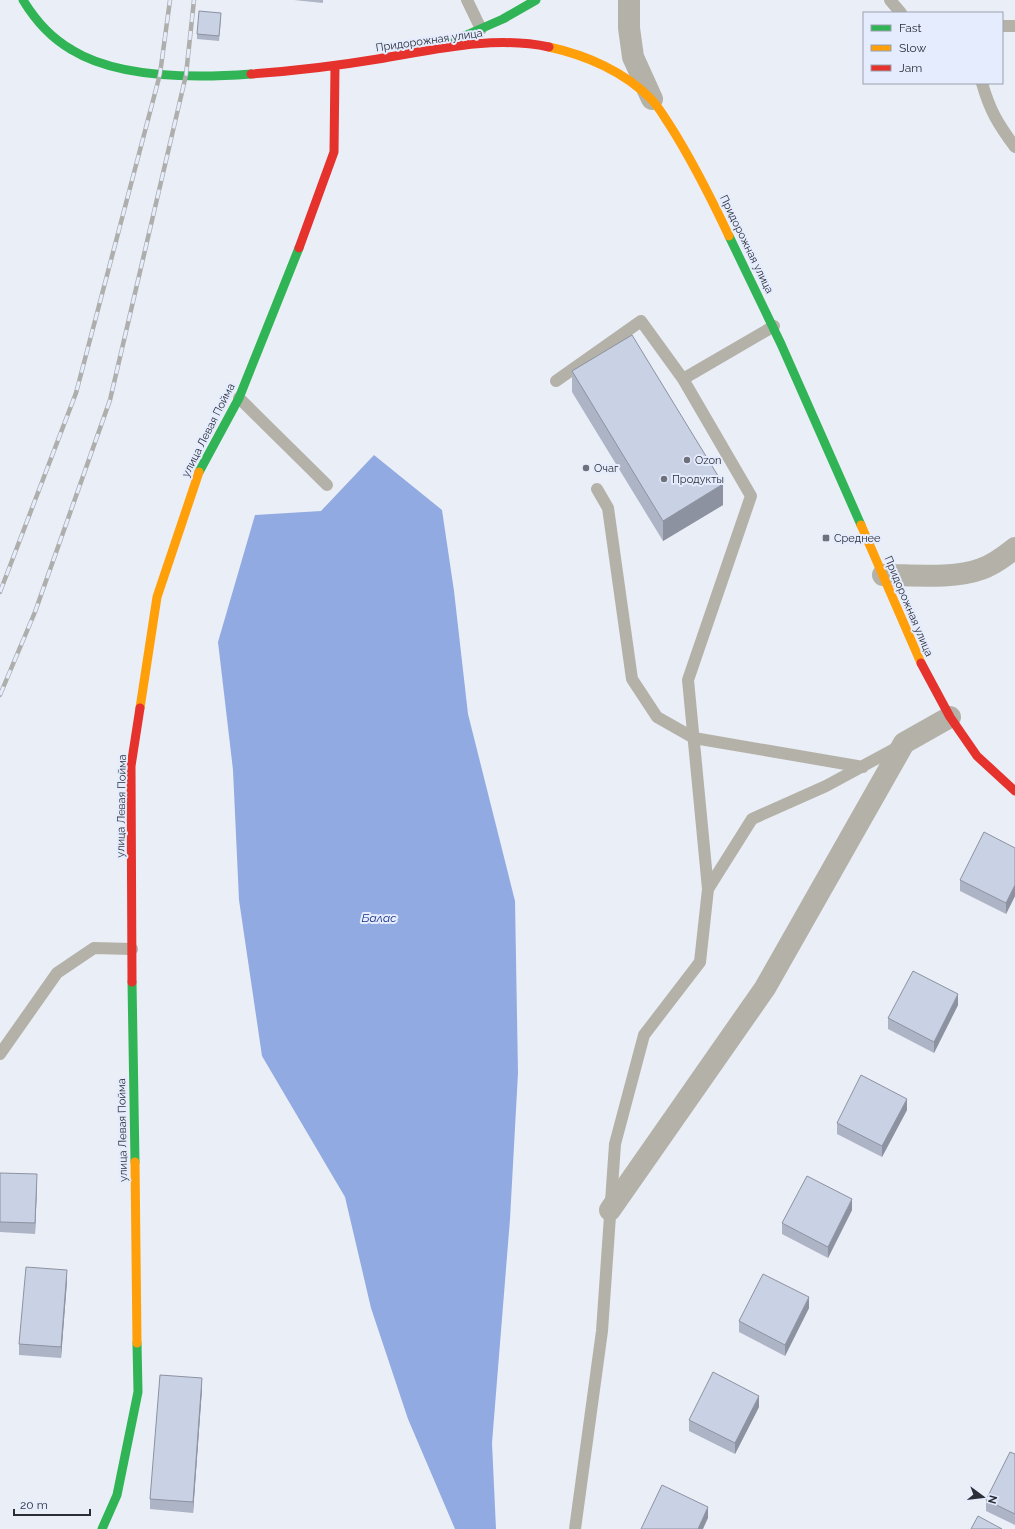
<svg xmlns="http://www.w3.org/2000/svg" width="1015" height="1529" viewBox="0 0 1015 1529" font-family="Raleway,sans-serif">
  <style>
    .water { fill: #92aae2 }
    .lines { fill: none; stroke-linecap: round; stroke-linejoin: round }
    .lane { stroke: #b4b2a8; stroke-width: 12 }
    .street { stroke: #b4b2a8; stroke-width: 22 }
    .fast { stroke: #30b455; stroke-width: 9 }
    .slow { stroke: #ff9f0a; stroke-width: 9 }
    .jam { stroke: #e5322d; stroke-width: 9 }
    .rail-casing { stroke: #aeaeac; stroke-width: 4.5 }
    .rail { stroke: #e4ecfd; stroke-width: 3; stroke-dasharray: 9; stroke-linecap: butt }
    .wall { fill: #adb4c5 }
    .shaded-wall { fill: #8d92a0 }
    .building { fill: #c9d1e5; stroke: #8d92a0 }
    .poi-dot { fill: #6e717a; stroke: #e4ecfd; stroke-width: 1.5 }
    .labels { text-anchor: middle; stroke-width: 4; stroke-linejoin: round; paint-order: stroke }
    .street-label { font-size: 11px; fill: #2b2e37; stroke: #e4ecfd }
    .poi-label { font-size: 11px; fill: #2b2e37; stroke: #e4ecfd; text-anchor: start }
    .water-label { font-size: 12px; font-style: italic; fill: #163088; stroke: #e4ecfd }
  </style>
  <rect width="100%" height="100%" fill="#eaeef7"/>
  <path class="water" d="M 374,455 L 442,510 L 454,591 L 468,714 L 515,901 L 518,1073 L 510,1219 L 492,1443 L 496,1529 L 455,1529 L 408,1419 L 371,1308 L 345,1197 L 262,1056 L 239,900 L 233,770 L 218,642 L 255,515 L 321,511 Z"/>
  <g class="lines">
    <path class="lane" d="M 467,0 L 481,29
      M 890,0 L 901,13
      M 1002,26 L 1015,26
      M 982,83 C 990,111 998,124 1015,147
      M 683,379 L 774,326
      M 556,381 L 641,321 L 683,379 L 751,496 L 688,680 L 708,889 L 700,962 L 644,1035 L 615,1144 L 602,1331 L 575,1529
      M 239,398 L 327,485
      M 597,489 L 608,508 L 632,679 L 657,717 L 694,738 L 863,767
      M 708,889 L 752,819 L 826,786 L 898,747
      M 0,1054 L 57,973 L 94,948 L 132,949"/>
    <path class="street" d="M 629,0 L 629,28 L 633,57 L 652,99
      M 883,575 C 912,575 955,579 981,569 C 993,565 1005,556 1015,548
      M 610,1210 L 765,988 L 904,743 L 950,717"/>
    <path class="fast" d="M 23,0 C 35,20 51,38 72,50 C 119,79 197,78 251,74
      M 455,40 L 503,19 L 536,0
      M 729,236 L 781,344 L 861,525
      M 199,472 L 239,398 L 299,248
      M 132,982 L 135,1162
      M 102,1529 L 117,1495 L 138,1392 L 137,1343"/>
    <path class="slow" d="M 549,47 C 586,55 625,72 651,99 C 658,106 663,115 669,124 C 692,160 711,198 729,236
      M 861,525 L 921,663
      M 140,708 L 157,597 L 199,472
      M 135,1162 L 137,1343"/>
    <path class="jam" d="M 251,74 C 294,71 336,66 378,59 C 433,50 493,35 549,47
      M 299,248 L 334,152 L 335,66
      M 921,663 L 950,717 L 977,756 L 1015,791
      M 132,982 L 131,766 L 140,708"/>
    <defs>
      <path id="rail" d="M 0,592 L 76,393 L 160,74 L 170,0
        M 0,695 L 35,612 L 110,400 L 186,75 L 194,0"/>
    </defs>
    <use href="#rail" class="rail-casing"/>
    <use href="#rail" class="rail"/>
  </g>
  <path class="wall" d="M 294,0 L 323,0 L 323,3 Z
    M 221,19 L 219,41 L 197,39 L 197,34 Z
    M 572,371 L 723,505 L 663,541 L 572,392 Z
    M 1015,848 L 1015,896 L 1006,914 L 960,891 L 960,880 Z
    M 958,1005 L 934,1053 L 888,1029 L 888,1018 Z
    M 907,1110 L 882,1157 L 837,1134 L 837,1123 Z
    M 0,1173 L 37,1185 L 35,1234 L 0,1232 Z
    M 852,1210 L 828,1258 L 782,1234 L 782,1223 Z
    M 67,1281 L 61,1358 L 19,1355 L 19,1344 Z
    M 809,1308 L 785,1356 L 739,1332 L 739,1321 Z
    M 202,1389 L 193,1513 L 150,1509 L 150,1499 Z
    M 759,1407 L 735,1454 L 689,1431 L 689,1420 Z
    M 1015,1454 L 1015,1525 L 986,1511 L 986,1500 Z"/>
  <path class="shaded-wall" d="M 723,484 L 723,505 L 663,541 L 663,521 Z
    M 1015,885 L 1015,896 L 1006,914 L 1006,903 Z
    M 958,994 L 958,1005 L 934,1053 L 934,1042 Z
    M 907,1099 L 907,1110 L 882,1157 L 882,1146 Z
    M 37,1174 L 37,1185 L 35,1234 L 35,1223 Z
    M 852,1199 L 852,1210 L 828,1258 L 828,1247 Z
    M 67,1270 L 67,1281 L 61,1358 L 61,1347 Z
    M 809,1297 L 809,1308 L 785,1356 L 785,1345 Z
    M 202,1378 L 202,1389 L 193,1513 L 193,1502 Z
    M 759,1396 L 759,1407 L 735,1454 L 735,1443 Z
    M 708,1507 L 708,1518 L 703,1529 L 698,1529 Z"/>
  <path class="building" d="M 199,11 L 221,13 L 219,36 L 197,34 Z
    M 632,335 L 723,484 L 663,521 L 572,371 Z
    M 984,832 L 1015,848 L 1015,885 L 1006,903 L 960,880 Z
    M 913,971 L 958,994 L 934,1042 L 888,1018 Z
    M 861,1075 L 907,1099 L 882,1146 L 837,1123 Z
    M 0,1173 L 37,1174 L 35,1223 L 0,1222 Z
    M 807,1176 L 852,1199 L 828,1247 L 782,1223 Z
    M 26,1267 L 67,1270 L 61,1347 L 19,1344 Z
    M 763,1274 L 809,1297 L 785,1345 L 739,1321 Z
    M 713,1372 L 759,1396 L 735,1443 L 689,1420 Z
    M 160,1375 L 202,1378 L 193,1502 L 150,1499 Z
    M 1010,1452 L 1015,1454 L 1015,1514 L 986,1500 Z
    M 662,1485 L 708,1507 L 698,1529 L 641,1529 Z
    M 978,1516 L 1002,1529 L 971,1529 Z"/>
  <g class="poi-dot">
    <circle cx="687" cy="460" r="4"/>
    <circle cx="586" cy="468" r="4"/>
    <circle cx="664" cy="479" r="4"/>
    <rect x="822" y="534" width="8" height="8" rx="2"/>
  </g>
  <g class="labels">
    <g class="street-label">
      <text transform="translate(429 40) rotate(-8)" y="4">Придорожная улица</text>
      <text transform="translate(747 244) rotate(64)" y="4">Придорожная улица</text>
      <text transform="translate(208 430) rotate(-63)" y="4">улица Левая Пойма</text>
      <text transform="translate(909 606) rotate(67)" y="4">Придорожная улица</text>
      <text transform="translate(121 806) rotate(-89)" y="4">улица Левая Пойма</text>
      <text transform="translate(122 1130) rotate(-91)" y="4">улица Левая Пойма</text>
    </g>
    <g class="poi-label">
      <text x="695" y="464">Ozon</text>
      <text x="594" y="472">Очаг</text>
      <text x="672" y="483">Продукты</text>
      <text x="834" y="542">Среднее</text>
    </g>
    <g class="water-label">
      <text x="379" y="922">Балас</text>
    </g>
  </g>
  <rect x="863" y="12" width="140" height="72" fill="#e4ecfd" stroke="#9aa0ae"/>
  <rect x="871" y="25" width="20" height="6" fill="#30b455" stroke="#9aa0ae"/>
  <text x="899" y="32" font-size="12" fill="#2b2e37">Fast</text>
  <rect x="871" y="45" width="20" height="6" fill="#ff9f0a" stroke="#9aa0ae"/>
  <text x="899" y="52" font-size="12" fill="#2b2e37">Slow</text>
  <rect x="871" y="65" width="20" height="6" fill="#e5322d" stroke="#9aa0ae"/>
  <text x="899" y="72" font-size="12" fill="#2b2e37">Jam</text>
  <g transform="translate(983 1497) rotate(105)" stroke="#e4ecfd" stroke-width="3" paint-order="stroke">
  <path d="M0-3L7 15L0 10L-7 15Z" fill="#2b2e37"/>
  <text y="-6" font-size="11" font-weight="bold" text-anchor="middle" fill="#2b2e37">N</text>
  </g>
  <path d="M14 1509v6h76v-6" fill="none" stroke="#2b2e37" stroke-width="2"/>
  <text x="20" y="1509" font-size="12" fill="#2b2e37" stroke="#e4ecfd" stroke-width="3" paint-order="stroke">20 m</text>
</svg>
